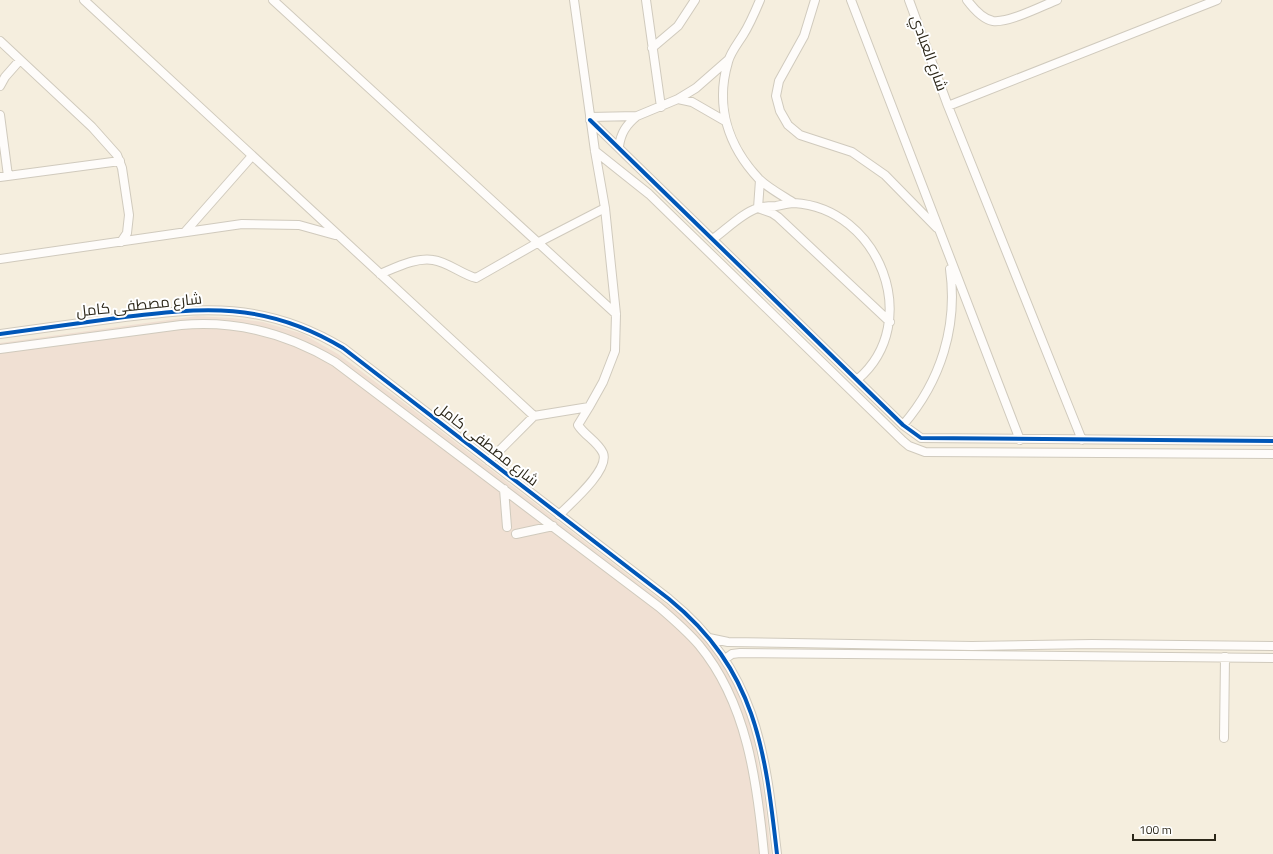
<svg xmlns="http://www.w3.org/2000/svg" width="1273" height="854" viewBox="0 0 1273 854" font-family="'Titillium Web',Cairo,sans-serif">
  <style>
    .industrial { fill: #f0e0d3 }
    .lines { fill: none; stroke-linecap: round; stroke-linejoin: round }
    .minor-casing { stroke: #d0cabd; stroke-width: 10 }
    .minor { stroke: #fefcfa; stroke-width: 8 }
    .cycleway-casing { stroke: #fff; stroke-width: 6 }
    .cycleway { stroke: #0057b8; stroke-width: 4 }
    .labels { text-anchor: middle; stroke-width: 4; stroke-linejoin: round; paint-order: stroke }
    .street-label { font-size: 15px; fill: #2c2719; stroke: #fff }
  </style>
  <rect width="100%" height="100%" fill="#f5eede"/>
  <path class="industrial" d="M 197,316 L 232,318 L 263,322 L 303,334 L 338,354 L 412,409 L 683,617 L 712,648 L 736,688 L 752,729 L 765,801 L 771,854 L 0,854 L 0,343 Z"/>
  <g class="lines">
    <defs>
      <path id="minor" d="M 84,0 L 534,416
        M 273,0 L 616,314
        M 646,0 L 661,107
        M 760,0 C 755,12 750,24 743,35 C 738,43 730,53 728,62 C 715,106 728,146 759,179 C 768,188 783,196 794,203
        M 815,0 L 804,36 L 779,81 L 776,96 L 780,111 L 788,125 L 800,135 L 852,152 L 885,175 L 937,228
        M 851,0 L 1020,440
        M 909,0 L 948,106 L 1082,440
        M 967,0 C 973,8 982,19 993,21 C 1009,23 1042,6 1057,0
        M 0,41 L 92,127 L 117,155 L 122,168 L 129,215 L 127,233 L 121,242
        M 652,48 L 678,26 L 695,0
        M 0,86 L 5,77 L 20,60
        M 678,99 L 692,102 L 725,121
        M 948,106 L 1217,0
        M 0,115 L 8,176
        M 590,117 L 637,116 L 678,99 L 696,88 L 728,60
        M 590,120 L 903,425 L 921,438 L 1273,441
        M 619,146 C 621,133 626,125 637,116
        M 595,151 L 649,194 L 903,441 L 909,446 L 925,452 L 1273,454
        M 0,177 L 120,161
        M 760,180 L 758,208 L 772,213 L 778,217 L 890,322
        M 185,232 L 252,156
        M 713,239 C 727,229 742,213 758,208 C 764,206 770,206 776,206 C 782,205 788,203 794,203 C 879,208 924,322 858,379
        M 0,259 L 242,224 L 299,225 L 335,235
        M 380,274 C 395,268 416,257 433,260 C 448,262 461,274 476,278 L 539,242 L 605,208
        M 0,334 C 39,329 78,323 117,318 C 203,307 265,301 343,348 L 669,599 C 756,670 765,749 777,854
        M 0,349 L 181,325 C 236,320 288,334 335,362 L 659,607 C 673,619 687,631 699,645 C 747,703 757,781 764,854
        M 903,425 C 941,381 958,326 950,269
        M 489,461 L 534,416 L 589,407 L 603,382 L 615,351 L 616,314 L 605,208 L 595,151 L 574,0
        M 504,489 L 507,527
        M 559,515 C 570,504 610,470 603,453 C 597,441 585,436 578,425 L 589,407
        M 516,534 L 553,526
        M 709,638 L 728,642 L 972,646 L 1092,644 L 1273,646
        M 725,659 L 732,654 L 740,653 L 1273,658
        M 1224,738 L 1225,657"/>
    </defs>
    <use href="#minor" class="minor-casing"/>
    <use href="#minor" class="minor"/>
    <defs>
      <path id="cycleway" d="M 590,120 L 903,425 L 921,438 L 1273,441
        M 0,334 C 39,329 78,323 117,318 C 203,307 265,301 343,348 L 669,599 C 756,670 765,749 777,854"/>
    </defs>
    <use href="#cycleway" class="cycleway-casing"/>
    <use href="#cycleway" class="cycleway"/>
  </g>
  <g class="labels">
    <g class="street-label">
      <text transform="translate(929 53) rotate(70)" y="5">شارع العبادي</text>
      <text transform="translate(139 305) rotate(-6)" y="5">شارع مصطفى كامل</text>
      <text transform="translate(487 444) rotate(38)" y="5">شارع مصطفى كامل</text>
    </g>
  </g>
  <path d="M1133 834v6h82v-6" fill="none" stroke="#2c2719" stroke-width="2"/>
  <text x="1139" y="834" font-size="12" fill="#2c2719" stroke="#ffffff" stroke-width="3" paint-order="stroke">100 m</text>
</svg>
